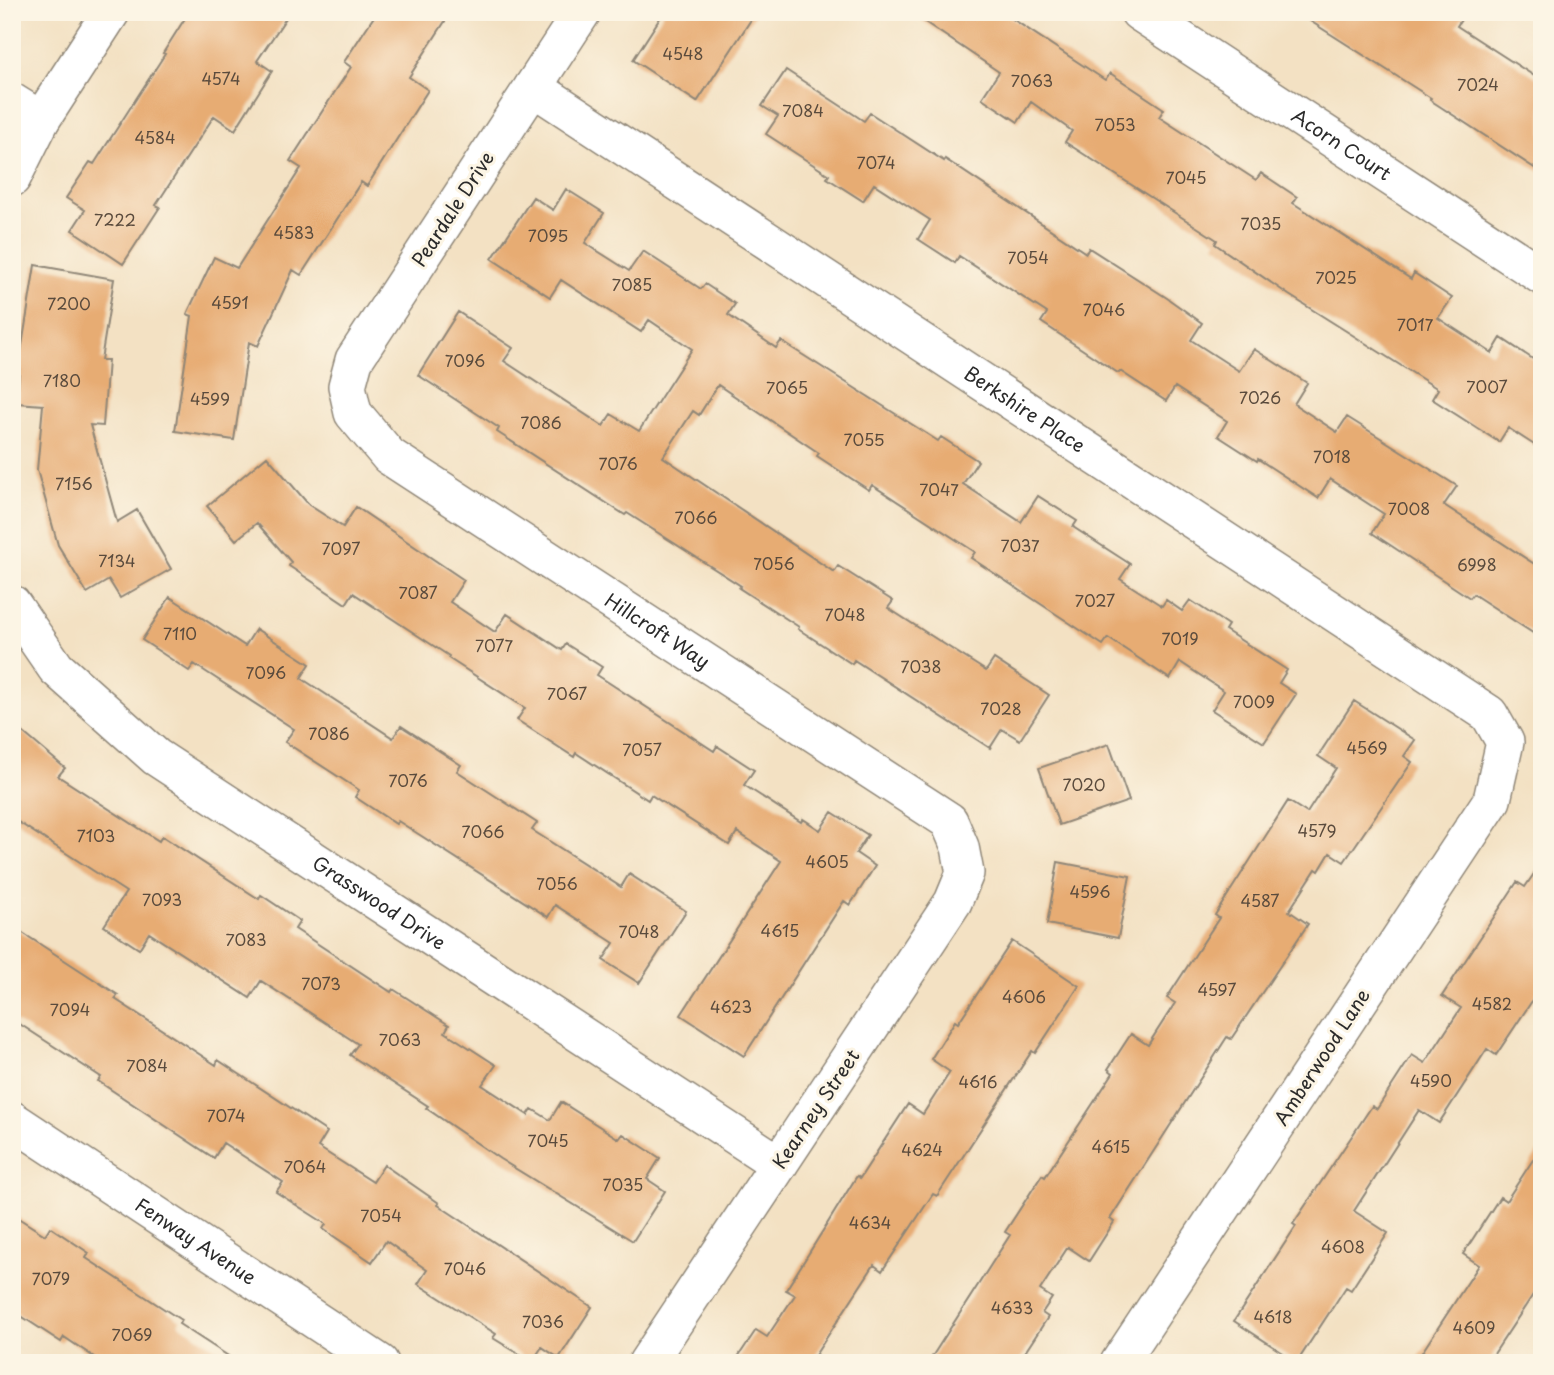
<svg xmlns="http://www.w3.org/2000/svg" width="1554" height="1375" viewBox="0 0 1554 1375" font-family="'Playpen Sans',sans-serif">
  <style>
    .building { fill: #e7ac73 }
    .lines { fill: none; stroke-linecap: round; stroke-linejoin: round }
    .minor-casing { stroke: #8f8677; stroke-width: 40 }
    .minor { stroke: #fff; stroke-width: 37 }
    .labels { text-anchor: middle; stroke-width: 6; stroke-linejoin: round; paint-order: stroke }
    .number-label { font-size: 16px; fill: #5a4b3d }
    .street-label { font-size: 19px; fill: #2b2b2b; stroke: #fcf5e5 }
  </style>
  <rect width="100%" height="100%" fill="#fcf5e5"/>
  <filter id="ink" filterUnits="userSpaceOnUse"><feTurbulence type="fractalNoise" baseFrequency=".0143" numOctaves="2"/><feDisplacementMap in="SourceGraphic" scale="14" xChannelSelector="R" yChannelSelector="G"/><feConvolveMatrix kernelMatrix="1 2 1 2 8 2 1 2 1" color-interpolation-filters="sRGB"/></filter>
  <filter id="wash" filterUnits="userSpaceOnUse"><feTurbulence type="fractalNoise" baseFrequency=".00686" numOctaves="4" result="noise"/><feDisplacementMap in="SourceGraphic" scale="28" xChannelSelector="R" yChannelSelector="G"/><feGaussianBlur stdDeviation="1.57" result="paint"/><feColorMatrix in="noise" values="0 0 0 0 0 0 0 0 0 0 0 0 0 0 0 0 0 1.4 0 .05"/><feComposite in="paint" operator="in"/></filter>
  <g filter="url(#wash)">
    <rect width="100%" height="100%" fill="#f3e1c3"/>
    <g id="blocks">
      <path class="building" d="M 189,12 L 290,12 L 257,61 L 272,71 L 235,130 L 214,116 L 156,205 L 160,207 L 123,264 L 72,230 L 85,210 L 66,198 L 90,162 L 94,164 L 165,54 L 163,53 Z
        M 377,12 L 451,12 L 409,77 L 428,90 L 367,186 L 361,182 L 301,275 L 293,270 L 258,346 L 249,342 L 234,440 L 175,431 L 192,316 L 187,314 L 214,257 L 237,268 L 301,168 L 290,161 L 351,67 L 344,62 Z
        M 664,12 L 756,12 L 697,102 L 633,60 Z
        M 910,12 L 1002,12 L 1105,80 L 1110,73 L 1164,109 L 1159,117 L 1256,180 L 1261,173 L 1297,197 L 1293,203 L 1411,279 L 1414,273 L 1452,298 L 1438,318 L 1492,353 L 1501,338 L 1542,365 L 1542,450 L 1508,428 L 1499,442 L 1432,399 L 1438,389 L 1289,295 L 1215,244 L 1217,240 L 1065,142 L 1072,131 L 1031,102 L 1018,122 L 982,98 L 999,72 Z
        M 1296,12 L 1466,12 L 1457,26 L 1542,81 L 1542,173 L 1430,100 L 1431,98 Z
        M 786,70 L 864,121 L 870,113 L 944,161 L 945,159 L 1086,253 L 1089,248 L 1167,298 L 1202,323 L 1191,340 L 1239,371 L 1254,349 L 1307,383 L 1294,404 L 1337,432 L 1347,417 L 1457,486 L 1444,505 L 1542,569 L 1542,639 L 1473,594 L 1470,598 L 1372,533 L 1384,514 L 1330,479 L 1318,498 L 1258,459 L 1257,461 L 1218,436 L 1227,421 L 1175,387 L 1166,401 L 1120,371 L 1118,373 L 1041,322 L 1047,313 L 959,256 L 955,263 L 918,239 L 930,220 L 874,184 L 863,201 L 827,178 L 829,175 L 766,134 L 778,116 L 762,106 Z
        M 566,189 L 604,213 L 585,243 L 629,271 L 643,251 L 701,289 L 705,284 L 735,304 L 728,315 L 776,348 L 781,341 L 938,441 L 941,437 L 978,461 L 963,484 L 1021,522 L 1038,496 L 1077,521 L 1073,527 L 1130,564 L 1120,579 L 1162,606 L 1166,600 L 1182,611 L 1190,600 L 1228,625 L 1225,630 L 1287,670 L 1279,683 L 1296,694 L 1264,743 L 1212,710 L 1224,691 L 1180,662 L 1170,679 L 1108,638 L 1103,645 L 971,558 L 975,552 L 872,485 L 869,490 L 817,456 L 819,453 L 718,385 L 699,415 L 693,411 L 663,457 L 834,572 L 838,566 L 893,601 L 888,608 L 986,671 L 994,659 L 1049,695 L 1020,740 L 1002,729 L 990,748 L 854,660 L 852,664 L 798,629 L 799,627 L 739,588 L 741,586 L 627,513 L 625,515 L 497,432 L 499,428 L 418,375 L 458,312 L 513,348 L 504,361 L 603,426 L 611,414 L 639,431 L 692,349 L 649,320 L 641,332 L 561,280 L 550,297 L 492,259 L 533,197 L 553,210 Z
        M 35,265 L 114,279 L 101,360 L 108,360 L 103,426 L 90,425 L 117,522 L 137,510 L 171,569 L 120,598 L 109,580 L 87,593 L 58,545 L 37,470 L 43,405 L 17,403 L 20,358 Z
        M 267,456 L 309,505 L 343,527 L 356,507 L 464,580 L 450,602 L 495,632 L 507,614 L 562,650 L 566,644 L 602,667 L 597,675 L 714,751 L 717,746 L 754,770 L 744,785 L 801,822 L 803,819 L 820,830 L 832,812 L 868,835 L 856,853 L 875,866 L 850,905 L 844,901 L 744,1056 L 681,1015 L 781,861 L 737,832 L 729,845 L 651,795 L 648,800 L 576,753 L 574,757 L 517,720 L 525,708 L 448,658 L 449,656 L 353,593 L 346,604 L 289,566 L 291,562 L 257,523 L 236,540 L 207,506 Z
        M 170,597 L 245,646 L 256,629 L 310,664 L 301,678 L 393,738 L 401,726 L 461,765 L 457,771 L 537,823 L 532,830 L 621,887 L 629,874 L 686,911 L 639,983 L 603,960 L 614,943 L 555,905 L 548,917 L 398,821 L 396,824 L 355,797 L 359,790 L 285,742 L 294,729 L 194,664 L 189,671 L 142,640 Z
        M 1354,701 L 1415,740 L 1404,756 L 1412,762 L 1344,862 L 1330,853 L 1319,871 L 1316,869 L 1289,911 L 1308,924 L 1231,1039 L 1227,1037 L 1110,1219 L 1114,1222 L 1089,1261 L 1068,1247 L 1040,1290 L 1052,1298 L 1042,1313 L 1048,1317 L 1018,1363 L 928,1363 L 1010,1235 L 1005,1232 L 1042,1175 L 1045,1177 L 1113,1073 L 1108,1069 L 1131,1034 L 1148,1045 L 1175,1003 L 1167,998 L 1219,918 L 1215,915 L 1288,801 L 1307,813 L 1336,768 L 1318,756 Z
        M 12,723 L 65,768 L 58,776 L 159,841 L 162,836 L 259,899 L 261,895 L 300,921 L 295,929 L 391,992 L 393,989 L 449,1025 L 445,1032 L 496,1065 L 482,1085 L 528,1115 L 532,1109 L 550,1120 L 561,1102 L 619,1139 L 623,1134 L 660,1158 L 647,1179 L 665,1191 L 633,1241 L 500,1159 L 426,1108 L 428,1106 L 350,1055 L 358,1044 L 261,981 L 250,998 L 149,933 L 139,949 L 104,926 L 126,892 L 12,818 Z
        M 1109,744 L 1129,801 L 1059,825 L 1039,768 Z
        M 1058,862 L 1130,876 L 1118,938 L 1047,924 Z
        M 1542,862 L 1542,986 L 1496,1055 L 1487,1049 L 1439,1123 L 1419,1110 L 1354,1211 L 1388,1233 L 1351,1290 L 1346,1287 L 1297,1362 L 1234,1321 L 1296,1226 L 1293,1224 L 1372,1106 L 1377,1109 L 1412,1055 L 1425,1063 L 1461,1008 L 1442,996 L 1517,882 L 1525,887 Z
        M 12,926 L 118,995 L 115,999 L 216,1065 L 218,1060 L 327,1132 L 318,1147 L 373,1182 L 384,1165 L 439,1203 L 438,1205 L 592,1307 L 559,1358 L 542,1347 L 532,1362 L 493,1338 L 496,1334 L 418,1284 L 427,1270 L 386,1241 L 372,1262 L 323,1229 L 326,1224 L 276,1192 L 283,1182 L 223,1143 L 214,1158 L 98,1081 L 101,1077 L 12,1019 Z
        M 1012,941 L 1079,986 L 1035,1053 L 1032,1051 L 937,1196 L 933,1194 L 882,1271 L 874,1265 L 810,1363 L 734,1363 L 756,1330 L 767,1337 L 795,1295 L 786,1290 L 857,1176 L 860,1178 L 908,1104 L 923,1114 L 950,1072 L 931,1059 L 955,1021 L 958,1023 Z
        M 1542,1146 L 1542,1281 L 1488,1363 L 1415,1363 L 1479,1265 L 1463,1254 L 1500,1197 L 1506,1201 Z
        M 12,1214 L 45,1235 L 50,1227 L 89,1253 L 86,1258 L 181,1320 L 179,1324 L 239,1363 L 103,1363 L 64,1337 L 61,1342 L 12,1310 Z"/>
    </g>
  </g>
  <g filter="url(#ink)">
    <use href="#blocks" fill-opacity="0" stroke="#8f8677" stroke-width="2"/>
    <g class="lines">
      <defs>
        <g id="minor">
          <path id="s1" d="M 582,12 L 354,360 L 347,386 L 353,413 L 389,456 L 949,821 L 960,847 L 965,873 L 953,902 L 647,1363"/>
          <path id="s2" d="M 1139,12 L 1542,276"/>
          <path id="s3" d="M 533,87 L 1489,714 L 1505,742 L 1492,800 L 1119,1363"/>
          <path d="M 12,102 L 41,120"/>
          <path d="M 12,178 L 41,120 L 111,12"/>
          <path id="s4" d="M 12,604 L 56,668 L 156,757 L 779,1164"/>
          <path id="s5" d="M 12,1120 L 380,1363"/>
        </g>
      </defs>
      <use href="#minor" class="minor-casing"/>
      <use href="#minor" class="minor"/>
    </g>
  </g>
  <g class="labels">
    <g class="number-label">
      <text x="683" y="60">4548</text>
      <text x="221" y="85">4574</text>
      <text x="1032" y="87">7063</text>
      <text x="1478" y="91">7024</text>
      <text x="803" y="117">7084</text>
      <text x="1115" y="131">7053</text>
      <text x="155" y="144">4584</text>
      <text x="876" y="169">7074</text>
      <text x="1186" y="184">7045</text>
      <text x="115" y="226">7222</text>
      <text x="1261" y="230">7035</text>
      <text x="294" y="239">4583</text>
      <text x="548" y="242">7095</text>
      <text x="1028" y="264">7054</text>
      <text x="1336" y="284">7025</text>
      <text x="632" y="291">7085</text>
      <text x="230" y="309">4591</text>
      <text x="69" y="310">7200</text>
      <text x="1104" y="316">7046</text>
      <text x="1415" y="331">7017</text>
      <text x="465" y="367">7096</text>
      <text x="62" y="387">7180</text>
      <text x="1487" y="393">7007</text>
      <text x="787" y="394">7065</text>
      <text x="1260" y="404">7026</text>
      <text x="210" y="405">4599</text>
      <text x="541" y="429">7086</text>
      <text x="864" y="446">7055</text>
      <text x="1332" y="463">7018</text>
      <text x="618" y="470">7076</text>
      <text x="74" y="490">7156</text>
      <text x="939" y="496">7047</text>
      <text x="1409" y="515">7008</text>
      <text x="696" y="524">7066</text>
      <text x="1020" y="552">7037</text>
      <text x="341" y="555">7097</text>
      <text x="117" y="567">7134</text>
      <text x="774" y="570">7056</text>
      <text x="1477" y="571">6998</text>
      <text x="418" y="599">7087</text>
      <text x="1095" y="607">7027</text>
      <text x="845" y="621">7048</text>
      <text x="180" y="640">7110</text>
      <text x="1180" y="645">7019</text>
      <text x="494" y="652">7077</text>
      <text x="921" y="673">7038</text>
      <text x="266" y="679">7096</text>
      <text x="567" y="700">7067</text>
      <text x="1254" y="708">7009</text>
      <text x="1001" y="715">7028</text>
      <text x="329" y="740">7086</text>
      <text x="1367" y="754">4569</text>
      <text x="642" y="756">7057</text>
      <text x="408" y="787">7076</text>
      <text x="1084" y="791">7020</text>
      <text x="1317" y="837">4579</text>
      <text x="483" y="838">7066</text>
      <text x="96" y="842">7103</text>
      <text x="827" y="868">4605</text>
      <text x="557" y="890">7056</text>
      <text x="1090" y="898">4596</text>
      <text x="162" y="906">7093</text>
      <text x="1260" y="907">4587</text>
      <text x="780" y="937">4615</text>
      <text x="639" y="938">7048</text>
      <text x="246" y="946">7083</text>
      <text x="321" y="990">7073</text>
      <text x="1217" y="996">4597</text>
      <text x="1024" y="1003">4606</text>
      <text x="1492" y="1010">4582</text>
      <text x="731" y="1013">4623</text>
      <text x="70" y="1016">7094</text>
      <text x="400" y="1046">7063</text>
      <text x="147" y="1072">7084</text>
      <text x="1431" y="1087">4590</text>
      <text x="978" y="1088">4616</text>
      <text x="226" y="1122">7074</text>
      <text x="548" y="1147">7045</text>
      <text x="1111" y="1153">4615</text>
      <text x="922" y="1156">4624</text>
      <text x="305" y="1173">7064</text>
      <text x="623" y="1191">7035</text>
      <text x="381" y="1222">7054</text>
      <text x="870" y="1229">4634</text>
      <text x="1343" y="1253">4608</text>
      <text x="465" y="1275">7046</text>
      <text x="51" y="1285">7079</text>
      <text x="1012" y="1314">4633</text>
      <text x="1273" y="1323">4618</text>
      <text x="543" y="1328">7036</text>
      <text x="1474" y="1334">4609</text>
      <text x="132" y="1341">7069</text>
    </g>
    <g class="street-label">
      <text dy="7" stroke="none"><textPath href="#s2" startOffset="242">Acorn Court</textPath></text>
      <text transform="translate(453 209) rotate(-57)" y="7">Peardale Drive</text>
      <text dy="7" stroke="none"><textPath href="#s3" startOffset="588">Berkshire Place</textPath></text>
      <text dy="7" stroke="none"><textPath href="#s1" startOffset="847">Hillcroft Way</textPath></text>
      <text dy="7" stroke="none"><textPath href="#s4" startOffset="478">Grasswood Drive</textPath></text>
      <text transform="translate(1322 1057) rotate(-57)" y="7">Amberwood Lane</text>
      <text transform="translate(816 1109) rotate(-56)" y="7">Kearney Street</text>
      <text dy="7" stroke="none"><textPath href="#s5" startOffset="220">Fenway Avenue</textPath></text>
    </g>
  </g>
  <rect width="1554" height="1375" fill="none" stroke="#fcf5e5" stroke-width="42"/>
</svg>
